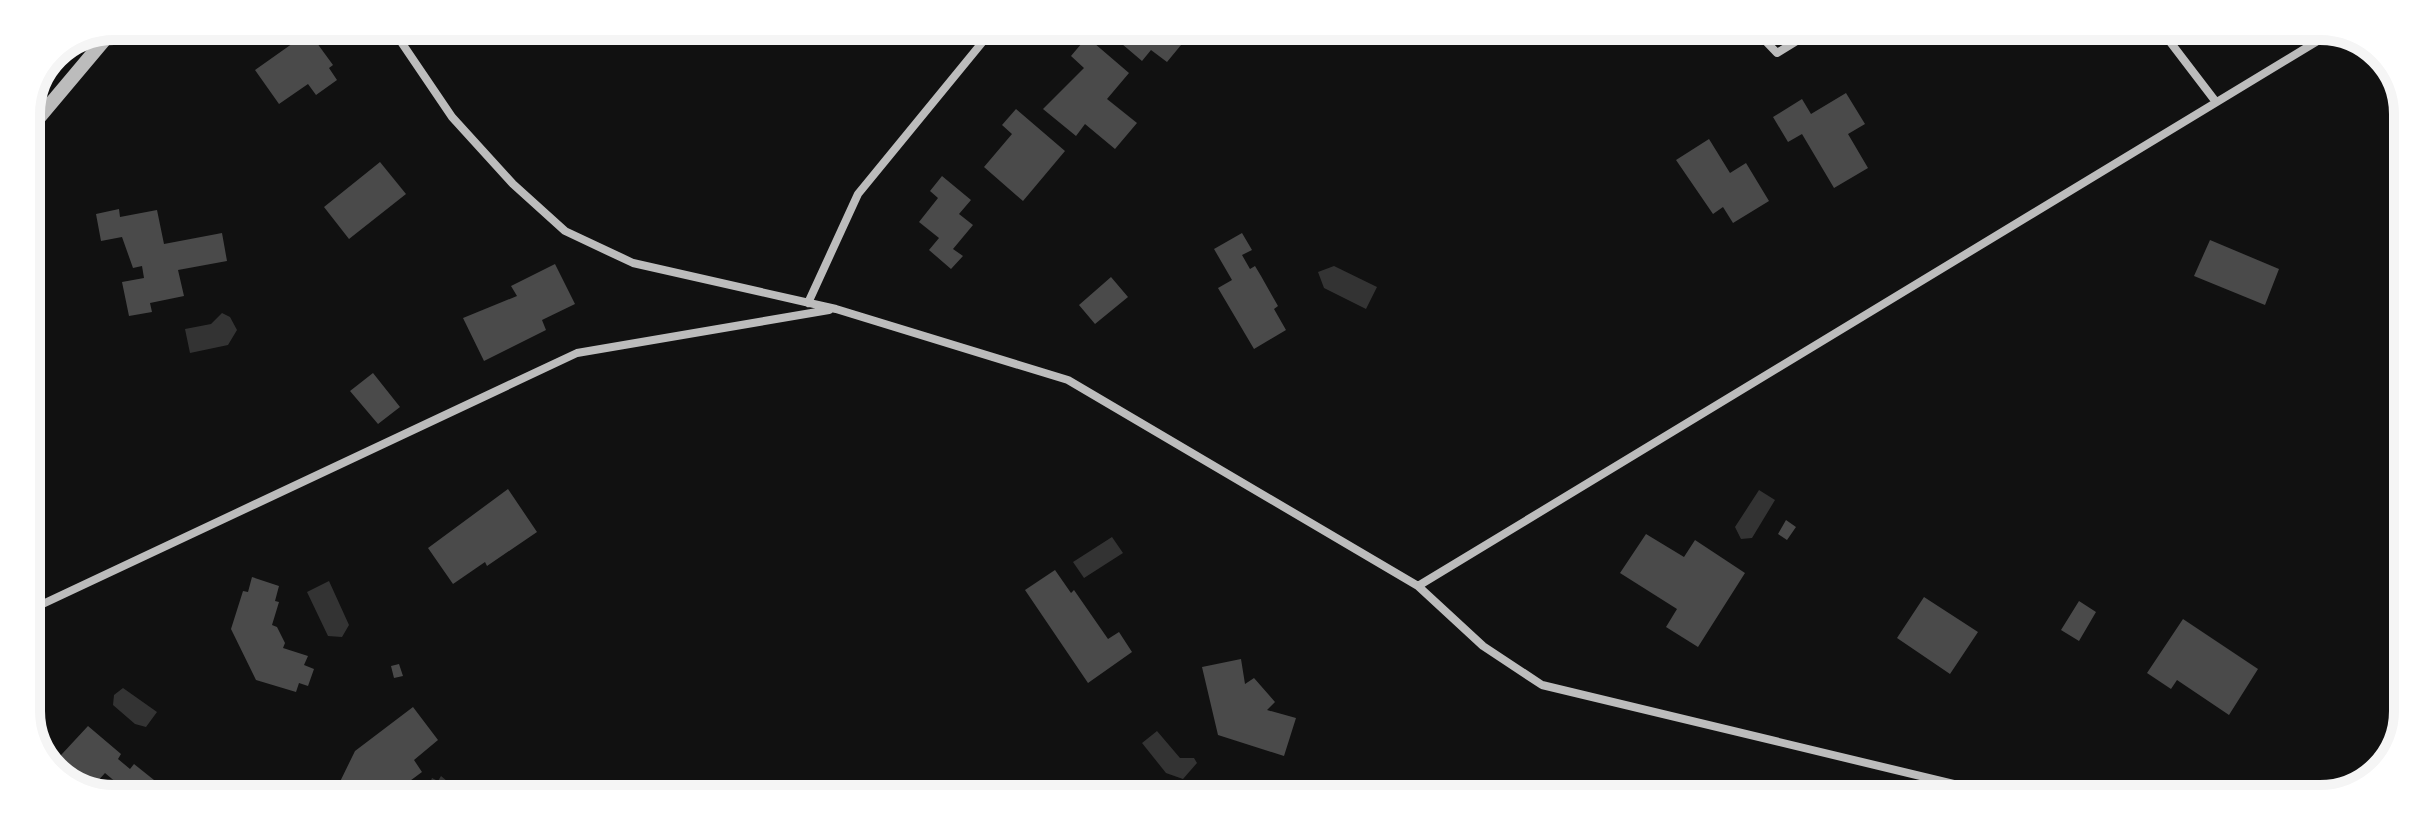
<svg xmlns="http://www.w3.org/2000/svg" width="2434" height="825" viewBox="0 0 2434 825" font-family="Merriweather,serif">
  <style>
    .water { fill: #333 }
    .building { fill: #4a4a4a }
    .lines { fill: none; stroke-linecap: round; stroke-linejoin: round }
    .minor { stroke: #bcbcbc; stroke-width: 8 }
    .tertiary { stroke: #bcbcbc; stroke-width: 14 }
    .rim { fill: none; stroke: #f5f5f5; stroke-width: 10 }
  </style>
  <rect width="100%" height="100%" fill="#111"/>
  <path class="water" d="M 1334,266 L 1377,287 L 1366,309 L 1324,288 L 1318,272 Z
    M 222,313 L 230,317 L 237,330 L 228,345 L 190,353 L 185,329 L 211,324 Z
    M 1759,490 L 1775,500 L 1752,538 L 1741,539 L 1735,527 Z
    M 1112,537 L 1123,553 L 1084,578 L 1073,562 Z
    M 329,581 L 349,625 L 342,637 L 328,636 L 307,592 Z
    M 123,688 L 157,712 L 146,727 L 135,724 L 113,705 L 114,695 Z
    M 1157,731 L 1180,758 L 1194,758 L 1197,763 L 1183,779 L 1166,773 L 1142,743 Z
    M 441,776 L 453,786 L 449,795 L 425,795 L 432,778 L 438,781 Z"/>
  <path class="building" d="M 233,26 L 251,26 L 239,35 Z
    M 302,26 L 321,26 L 325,31 L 314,39 L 333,65 L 329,68 L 337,80 L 316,95 L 308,84 L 279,104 L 255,70 L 296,41 L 291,34 Z
    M 473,27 L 495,27 L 486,38 Z
    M 1124,28 L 1195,28 L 1167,62 L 1151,50 L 1142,61 L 1115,38 Z
    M 1087,37 L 1129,73 L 1107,99 L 1137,123 L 1115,149 L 1085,124 L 1076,136 L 1043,109 L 1084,68 L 1071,56 Z
    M 1846,93 L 1865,124 L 1848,134 L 1868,168 L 1834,188 L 1802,134 L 1788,142 L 1773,117 L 1802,99 L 1811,114 Z
    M 1016,109 L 1065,151 L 1023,201 L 984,167 L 1012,134 L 1002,125 Z
    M 1709,139 L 1730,173 L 1746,163 L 1769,201 L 1733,223 L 1723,207 L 1713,214 L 1676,160 Z
    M 380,162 L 406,194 L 349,239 L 324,207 Z
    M 942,176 L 971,200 L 959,214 L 973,225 L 953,249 L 963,256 L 951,269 L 929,250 L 939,238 L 919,222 L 938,198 L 930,191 Z
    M 119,209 L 120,217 L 157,210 L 164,244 L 222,233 L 227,261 L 178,270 L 184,296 L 150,303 L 152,312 L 129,316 L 122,282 L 144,278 L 142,266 L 133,268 L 122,237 L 101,241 L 96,214 Z
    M 1242,233 L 1252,250 L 1242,255 L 1250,269 L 1255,266 L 1261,276 L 1278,306 L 1274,309 L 1286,330 L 1254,349 L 1218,288 L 1232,280 L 1214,249 Z
    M 2210,240 L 2279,269 L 2265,305 L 2194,276 Z
    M 555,264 L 575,304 L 542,320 L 546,330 L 484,361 L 463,318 L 517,296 L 511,286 Z
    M 1111,277 L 1128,297 L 1095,324 L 1079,305 Z
    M 373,373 L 400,407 L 378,424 L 350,391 Z
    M 508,489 L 537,532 L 487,566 L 485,562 L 453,584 L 428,548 Z
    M 1786,520 L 1796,527 L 1787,540 L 1778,534 Z
    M 1646,534 L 1684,557 L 1695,540 L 1745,573 L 1698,647 L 1666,627 L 1677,609 L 1620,573 Z
    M 1055,570 L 1071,593 L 1074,590 L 1108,639 L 1119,632 L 1132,652 L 1088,683 L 1025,590 Z
    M 252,577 L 279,586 L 275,601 L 279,602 L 272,625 L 277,627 L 285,643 L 283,648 L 308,656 L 304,665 L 314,669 L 308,686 L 299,683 L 296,692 L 256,680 L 231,629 L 243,591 L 248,592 Z
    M 1924,597 L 1978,632 L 1950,674 L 1897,638 Z
    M 2079,601 L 2096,612 L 2079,641 L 2061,630 Z
    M 2183,619 L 2258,669 L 2229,715 L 2177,680 L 2171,689 L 2147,673 Z
    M 1241,659 L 1245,684 L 1254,678 L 1275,702 L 1267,710 L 1296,718 L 1284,756 L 1218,735 L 1202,667 Z
    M 399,664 L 403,676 L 394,678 L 391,666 Z
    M 413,707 L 438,740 L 414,760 L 422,772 L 395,792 L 387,781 L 379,795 L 334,794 L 355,751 Z
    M 88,726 L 121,754 L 118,759 L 130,769 L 134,764 L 159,784 L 151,795 L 121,795 L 114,789 L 118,784 L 105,773 L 86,794 L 49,768 Z"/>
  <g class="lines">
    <path class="minor" d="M 391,27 L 452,117 L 513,184 L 565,231 L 633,263 L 836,309 L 1068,380 L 1418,586 L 1483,646 L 1542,685 L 2012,798
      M 1754,29 L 1777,53 L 1816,29
      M 2161,30 L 2216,102
      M 808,303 L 858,194 L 994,28
      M 1418,586 L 2334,31
      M 26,616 L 32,609 L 577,353 L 829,310"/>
    <path class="tertiary" d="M 26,133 L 116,26"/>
  </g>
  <path d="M0 0H2434V825H0ZM114 40H2320A74 74 0 0 1 2394 114V711A74 74 0 0 1 2320 785H114A74 74 0 0 1 40 711V114A74 74 0 0 1 114 40Z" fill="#fff" fill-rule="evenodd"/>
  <path class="rim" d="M114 40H2320A74 74 0 0 1 2394 114V711A74 74 0 0 1 2320 785H114A74 74 0 0 1 40 711V114A74 74 0 0 1 114 40Z"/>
</svg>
